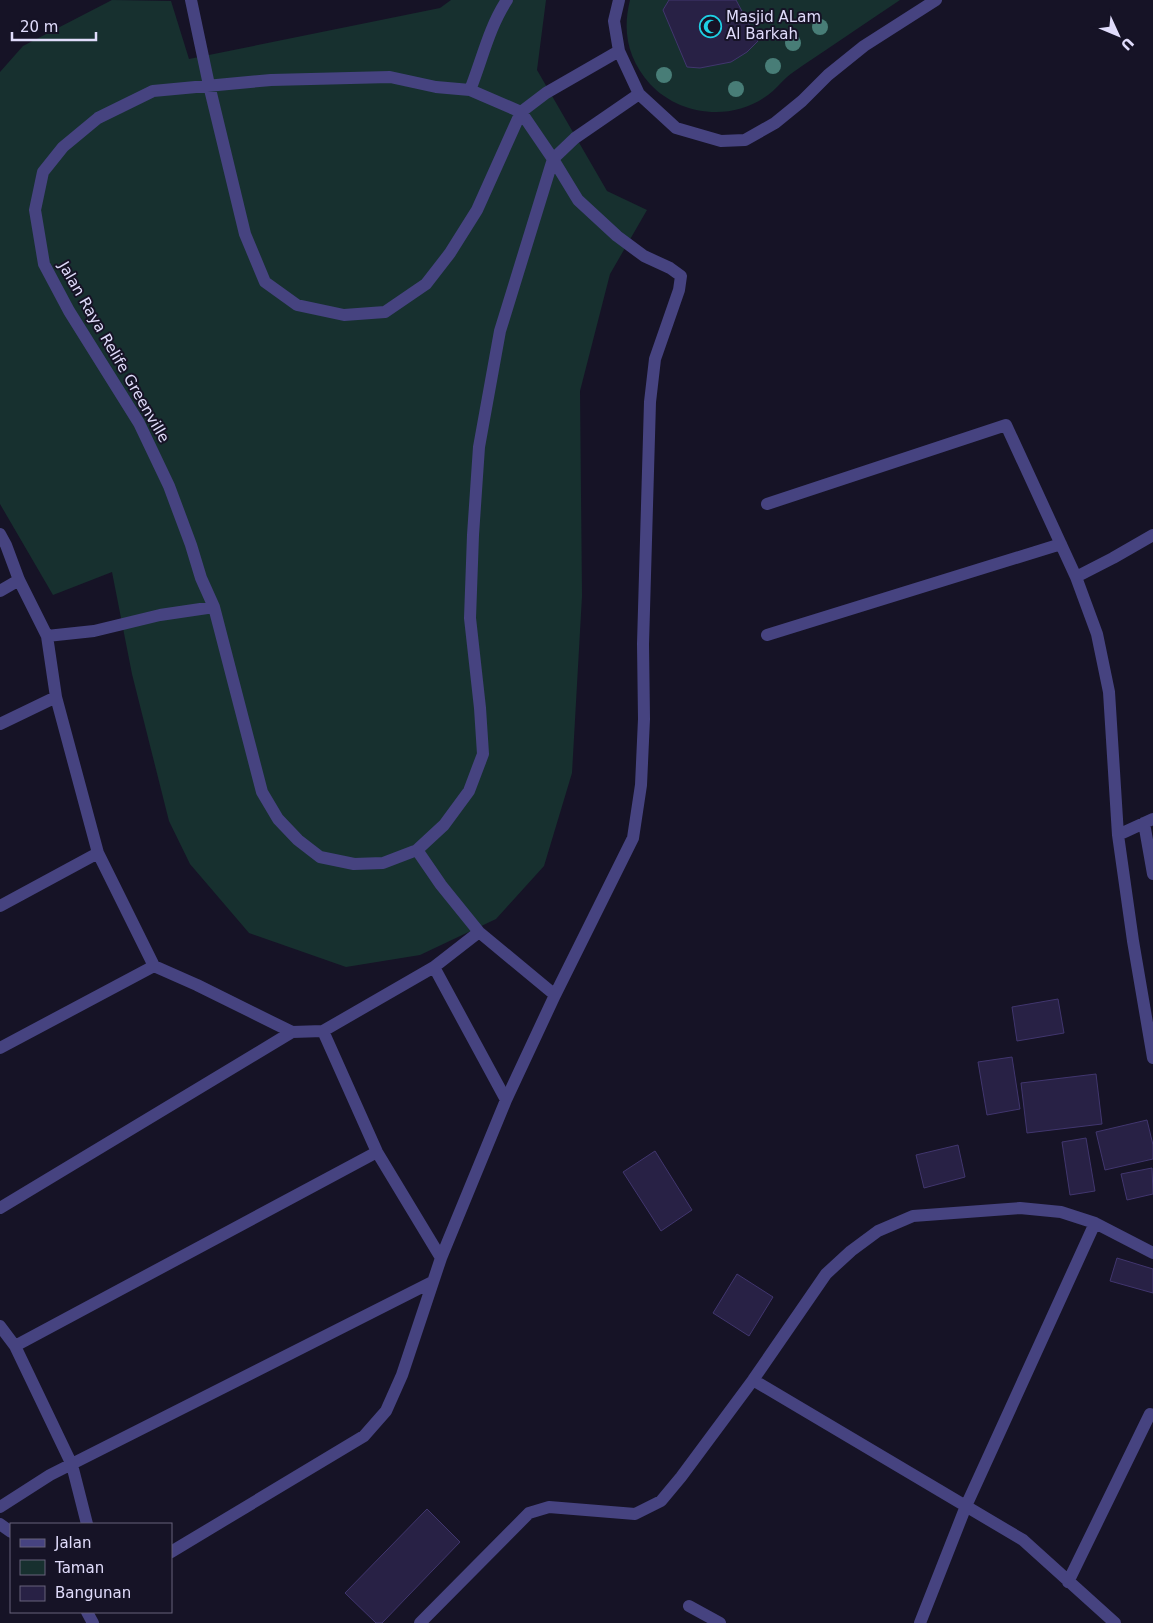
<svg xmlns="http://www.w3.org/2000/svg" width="1153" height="1623" viewBox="0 0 1153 1623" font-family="'DejaVu Sans',sans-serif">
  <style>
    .green { fill: #17302f }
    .building { fill: #282145; stroke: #41366e }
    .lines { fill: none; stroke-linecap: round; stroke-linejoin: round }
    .minor { stroke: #464380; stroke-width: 12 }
    .tree { fill: #487d77 }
    .labels { text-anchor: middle; stroke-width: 4; stroke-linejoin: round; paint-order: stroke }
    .poi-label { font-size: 15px; fill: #e0dcfb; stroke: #161326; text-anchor: start }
    .street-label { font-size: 15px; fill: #e0dcfb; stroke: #161326 }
  </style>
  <rect width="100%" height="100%" fill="#161326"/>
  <path class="green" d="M 112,0 L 171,1 L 189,59 L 440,8 L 451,0 L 546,0 L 537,70 L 607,191 L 647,210 L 610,274 L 580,391 L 582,596 L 572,773 L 544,866 L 496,919 L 420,955 L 346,967 L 249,933 L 190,864 L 169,821 L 132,674 L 112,572 L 53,595 L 0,504 L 0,72 L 23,46 Z
    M 630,0 L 900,0 C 867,22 835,44 802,66 C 797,70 791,73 787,77 C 780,83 775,90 768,95 C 732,122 680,116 650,84 C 628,59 622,32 630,0 Z"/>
  <path class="building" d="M 669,0 L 736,0 L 758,41 L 747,52 L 731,62 L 700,68 L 687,67 L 663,10 Z
    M 1058,999 L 1064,1033 L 1017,1041 L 1012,1007 Z
    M 1012,1057 L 1020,1109 L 987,1115 L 978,1062 Z
    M 1096,1074 L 1102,1124 L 1027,1133 L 1021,1083 Z
    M 1147,1120 L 1153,1145 L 1153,1159 L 1105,1170 L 1096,1132 Z
    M 1086,1138 L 1095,1191 L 1070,1195 L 1062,1142 Z
    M 958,1145 L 965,1177 L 924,1188 L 916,1155 Z
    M 655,1151 L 692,1210 L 661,1231 L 623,1172 Z
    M 1152,1168 L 1153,1194 L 1127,1200 L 1121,1174 Z
    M 1117,1258 L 1153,1269 L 1153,1293 L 1110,1281 Z
    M 737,1274 L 773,1297 L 749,1336 L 713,1313 Z
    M 427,1509 L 460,1542 L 382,1623 L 376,1623 L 345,1593 Z"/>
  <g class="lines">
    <path class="minor" d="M 191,0 L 209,85 L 245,234 L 265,282 L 297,305 L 344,315 L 385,312 L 426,284 L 450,253 L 477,210 L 521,112 L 546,93 L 619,51
      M 619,0 L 614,21 L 619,51 L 639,94 L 676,128 L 721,141 L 745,140 L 775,123 L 802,101 L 828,75 L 864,46 L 936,0
      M 767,504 L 1006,425 L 1076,577 L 1097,634 L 1109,692 L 1118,835 L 1133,941 L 1153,1058
      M 0,534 L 6,545 L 19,580 L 47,636
      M 1076,577 L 1113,558 L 1153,535
      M 0,591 L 19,580
      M 214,607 L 201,578 L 191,545 L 169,486 L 139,423 L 69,311 L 44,264 L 35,210 L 43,172 L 63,147 L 98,118 L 153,91 L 271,80 L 390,77 L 436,87 L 470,90
      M 767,635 L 1061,544
      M 56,697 L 47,636 L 94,631 L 160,615 L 214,607 L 262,792 L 278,819 L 298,840 L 320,857 L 354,864 L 383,863 L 417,850 L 444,825 L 469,791 L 483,754 L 480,708 L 470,618 L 473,535 L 479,447 L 500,331 L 553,159 L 575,138 L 639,94
      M 0,724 L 56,697 L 98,853 L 154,966
      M 1144,823 L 1153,874
      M 1118,835 L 1153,819
      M 417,850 L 441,885 L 479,932 L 555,995
      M 0,906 L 98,853
      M 434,967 L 506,1100
      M 323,1031 L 377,1152 L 441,1258
      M 0,1048 L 154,966 L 197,985 L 292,1032
      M 0,1208 L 292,1032 L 323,1031 L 434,967 L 479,932
      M 0,1326 L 15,1346 L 72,1465 L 87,1524
      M 15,1346 L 377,1152
      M 753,1380 L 1023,1540 L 1115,1623
      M 0,1507 L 50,1475 L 432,1282
      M 0,1524 L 11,1532
      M 171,1552 L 364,1436 L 386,1411 L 402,1375 L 441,1258 L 506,1100 L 555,995 L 633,838 L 641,785 L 644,719 L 643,644 L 650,402 L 655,359 L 679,290 L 681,276 L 670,268 L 644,256 L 617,236 L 578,200 L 553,159 L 521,112 L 470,90 C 482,60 489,27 507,0
      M 1068,1582 L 1150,1414
      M 689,1606 L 720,1623
      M 87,1612 L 93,1623
      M 420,1623 L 529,1513 L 549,1507 L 635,1514 L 661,1501 L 681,1477 L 753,1380 L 826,1274 L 851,1251 L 878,1231 L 913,1216 L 1020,1208 L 1061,1212 L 1095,1223 L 1153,1253
      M 920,1623 L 966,1506 L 1095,1223"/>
  </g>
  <g class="tree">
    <circle cx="820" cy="27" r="8"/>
    <circle cx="793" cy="43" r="8"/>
    <circle cx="773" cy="66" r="8"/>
    <circle cx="664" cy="75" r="8"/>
    <circle cx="736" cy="89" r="8"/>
  </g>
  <defs>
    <symbol id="mosque-ring" viewBox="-11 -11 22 22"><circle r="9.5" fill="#161326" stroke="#1fd0e4" stroke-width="1.5"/><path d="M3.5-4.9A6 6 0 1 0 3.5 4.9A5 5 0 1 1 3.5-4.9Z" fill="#1fd0e4"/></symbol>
  </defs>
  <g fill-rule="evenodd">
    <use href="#mosque-ring" x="698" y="14" width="25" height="25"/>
  </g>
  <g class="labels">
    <g class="poi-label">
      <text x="726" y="22">Masjid ALam<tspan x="726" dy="17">Al Barkah</tspan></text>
    </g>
    <g class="street-label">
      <text transform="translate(114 352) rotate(60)" y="5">Jalan Raya Relife Greenville</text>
    </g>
  </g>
  <rect x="10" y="1523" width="162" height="90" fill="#161326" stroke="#67637b"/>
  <rect x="20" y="1539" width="25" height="8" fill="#464380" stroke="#67637b"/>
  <text x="55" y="1548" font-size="15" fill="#e0dcfb">Jalan</text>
  <rect x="20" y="1560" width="25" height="15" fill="#17302f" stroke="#67637b"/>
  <text x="55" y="1573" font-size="15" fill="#e0dcfb">Taman</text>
  <rect x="20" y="1586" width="25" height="15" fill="#282145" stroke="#67637b"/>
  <text x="55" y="1598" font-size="15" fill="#e0dcfb">Bangunan</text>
  <g transform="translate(1118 35) rotate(134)" stroke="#161326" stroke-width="4" paint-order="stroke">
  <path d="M0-4L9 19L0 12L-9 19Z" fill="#e0dcfb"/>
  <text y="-8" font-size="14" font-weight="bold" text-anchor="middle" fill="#e0dcfb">U</text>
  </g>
  <path d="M12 32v8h84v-8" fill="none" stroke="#e0dcfb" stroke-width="2.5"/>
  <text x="20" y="32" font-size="15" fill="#e0dcfb" stroke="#161326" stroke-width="4" paint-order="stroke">20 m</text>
</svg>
